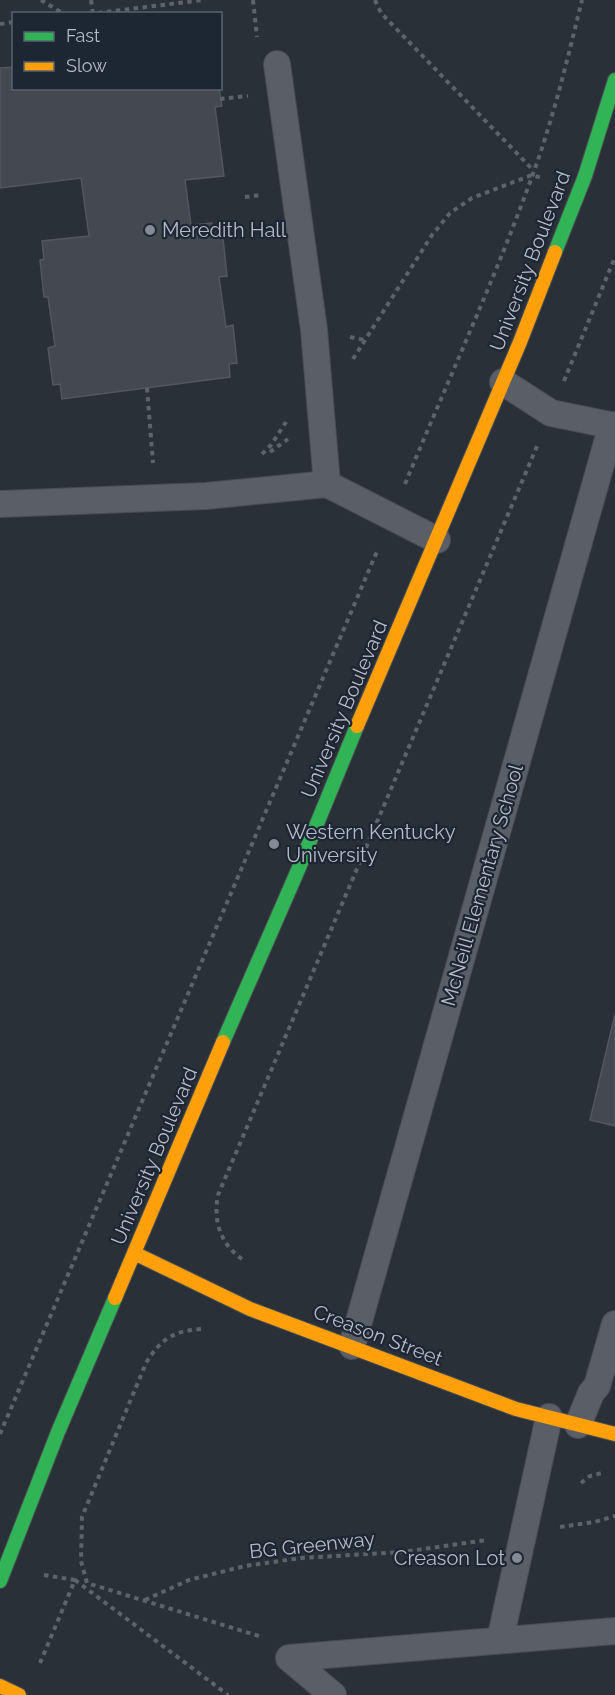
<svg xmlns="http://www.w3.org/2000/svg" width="615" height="1695" viewBox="0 0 615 1695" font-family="Raleway,sans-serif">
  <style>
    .building { fill: #444950; stroke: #52575f; stroke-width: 1.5 }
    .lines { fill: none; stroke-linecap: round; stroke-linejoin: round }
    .lane-casing { stroke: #484c53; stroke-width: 28 }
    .fast-casing { stroke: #484c53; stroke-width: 16 }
    .slow-casing { stroke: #484c53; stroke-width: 16 }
    .path { stroke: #5d636a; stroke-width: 4; stroke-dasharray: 4.5 4.5; stroke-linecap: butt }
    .lane { stroke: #5a5e66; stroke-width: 26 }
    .fast { stroke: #30b455; stroke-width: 14 }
    .slow { stroke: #ff9f0a; stroke-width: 14 }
    .poi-dot { fill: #848b96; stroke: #1d2633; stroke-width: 2 }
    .labels { text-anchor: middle; stroke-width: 4.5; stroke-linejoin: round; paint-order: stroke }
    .poi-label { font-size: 20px; fill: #b4bcc9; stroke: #1d2633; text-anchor: start }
    .street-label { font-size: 20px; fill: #b4bcc9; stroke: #1d2633 }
  </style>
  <rect width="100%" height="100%" fill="#2a3038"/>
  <path class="building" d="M 14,67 L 14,88 L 219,88 L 222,106 L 215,107 L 224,176 L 185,180 L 191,225 L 212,223 L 214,239 L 223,238 L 227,276 L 219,277 L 226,327 L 233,325 L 237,363 L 229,364 L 230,377 L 62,399 L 60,384 L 53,385 L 48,348 L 55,346 L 48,297 L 44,297 L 40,260 L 44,259 L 42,241 L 89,236 L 81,178 L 0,188 L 0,68 Z
    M 615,1014 L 615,1126 L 590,1120 Z"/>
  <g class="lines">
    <defs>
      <path id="lane" d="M 277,64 L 314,330 L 327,484
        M 503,382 L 551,413 L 615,426
        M 0,504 L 206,496 L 327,484 L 437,540
        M 352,1346 L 612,425
        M 578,1425 L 591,1393 L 597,1386 L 615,1324
        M 500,1640 L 549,1417
        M 333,1695 L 289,1658 L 615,1631"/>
      <path id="fast" d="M 555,252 L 585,176 L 615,80
        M 223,1042 L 298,870 L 357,726
        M 0,1581 L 58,1432 L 115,1298"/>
      <path id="slow" d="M 357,726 L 520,342 L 555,252
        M 134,1253 L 250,1309 L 516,1409 L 615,1434
        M 115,1298 L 223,1042
        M 0,1686 L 19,1695"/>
    </defs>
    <use href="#lane" class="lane-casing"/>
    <use href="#fast" class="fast-casing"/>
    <use href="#slow" class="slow-casing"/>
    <path class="path" d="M 41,0 L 64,14
      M 91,0 L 93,14
      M 253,0 L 257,37
      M 375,0 L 381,13 L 534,171
      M 89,14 L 203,0
      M 0,24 L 14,22
      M 220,99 L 248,96
      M 245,197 L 261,195
      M 350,337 L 364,340
      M 353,359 L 432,235 L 450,213 L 472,198 L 532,175 L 542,178
      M 564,381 L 615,257
      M 147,388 L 153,463
      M 270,452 L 288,439
      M 262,454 L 271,445 L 286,422
      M 405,484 C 448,380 496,277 534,171 C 554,116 568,57 582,0
      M 242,1259 C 220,1243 213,1221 218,1195 L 538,444
      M 201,1329 C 173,1331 161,1339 146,1363 L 82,1517 L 81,1561 L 87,1583 L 262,1637
      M 0,1434 L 378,549
      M 581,1483 L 590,1476 L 602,1473
      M 560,1527 L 594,1522 L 615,1516
      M 44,1575 L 75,1580
      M 145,1600 L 189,1580 L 245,1566 L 301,1558 L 402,1552 L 487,1540
      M 40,1663 L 75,1580 L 228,1695"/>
    <use href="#lane" class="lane"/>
    <use href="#fast" class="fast"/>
    <use href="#slow" class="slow"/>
  </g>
  <g class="poi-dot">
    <circle cx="150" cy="230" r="6"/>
    <circle cx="274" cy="844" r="6"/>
    <circle cx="517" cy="1558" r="6"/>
  </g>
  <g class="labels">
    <g class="poi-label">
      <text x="162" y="237">Meredith Hall</text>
      <text x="286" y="839">Western Kentucky<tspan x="286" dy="23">University</tspan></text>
      <text x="505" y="1565" text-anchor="end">Creason Lot</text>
    </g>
    <g class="street-label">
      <text transform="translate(530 261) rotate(-69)" y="7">University Boulevard</text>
      <text transform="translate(344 709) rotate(-67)" y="7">University Boulevard</text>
      <text transform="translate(482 885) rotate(-74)" y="7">McNeill Elementary School</text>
      <text transform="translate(154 1156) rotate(-67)" y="7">University Boulevard</text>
      <text transform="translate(378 1335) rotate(21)" y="7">Creason Street</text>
      <text transform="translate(312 1545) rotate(-6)" y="7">BG Greenway</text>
    </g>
  </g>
  <rect x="12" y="12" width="210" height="78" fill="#1d2633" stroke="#59626f" stroke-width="1.5"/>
  <rect x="24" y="32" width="30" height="9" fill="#30b455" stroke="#59626f" stroke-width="1.5"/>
  <text x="66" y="42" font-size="18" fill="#b4bcc9">Fast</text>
  <rect x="24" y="62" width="30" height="9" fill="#ff9f0a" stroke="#59626f" stroke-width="1.5"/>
  <text x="66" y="72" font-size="18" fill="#b4bcc9">Slow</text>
</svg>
